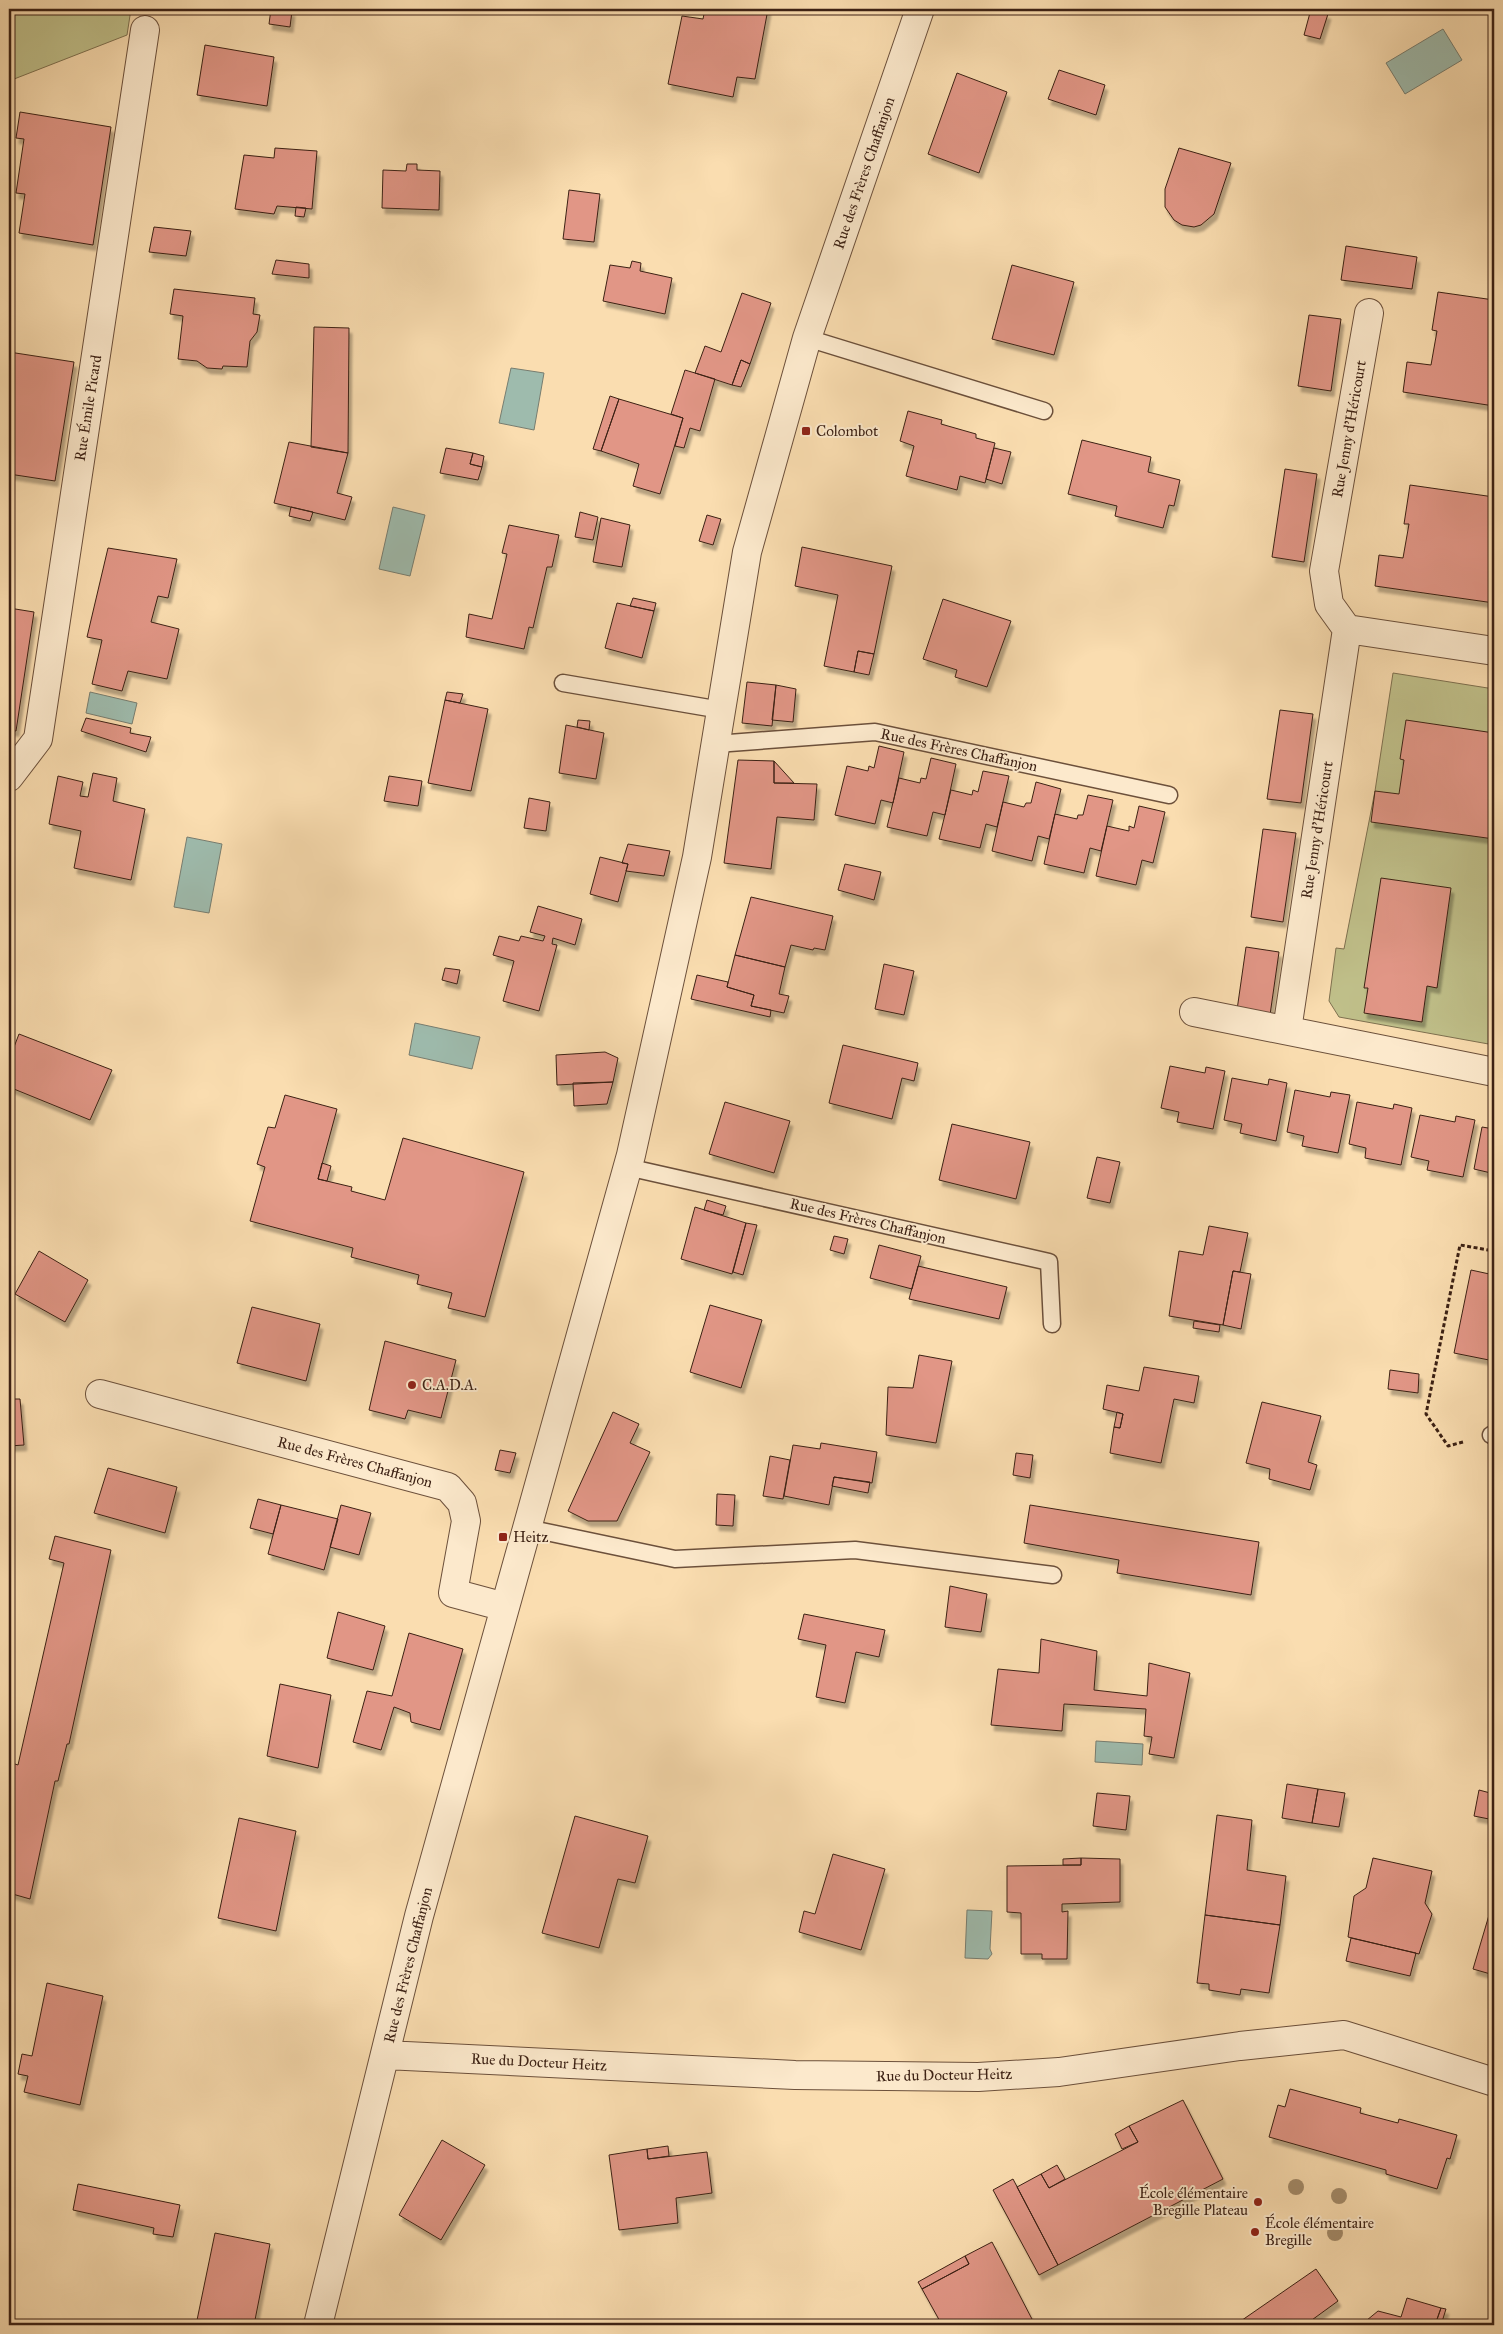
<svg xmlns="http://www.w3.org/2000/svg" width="1503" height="2334" viewBox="0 0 1503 2334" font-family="'IM FELL Great Primer',serif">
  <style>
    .green { fill: #c0c08a; stroke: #7e704f }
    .water { fill: #9ebbad; stroke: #777d70 }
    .building { fill: #e19686; stroke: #3c2114; filter: url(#shadow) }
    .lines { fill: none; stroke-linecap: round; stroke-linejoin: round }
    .service-casing { stroke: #6c503b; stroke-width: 19 }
    .minor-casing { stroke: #6c503b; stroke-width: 30 }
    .path { stroke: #3c2114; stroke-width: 3; stroke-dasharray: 4 2.5; stroke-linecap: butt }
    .service { stroke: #fce9cc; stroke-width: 16 }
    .minor { stroke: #fce9cc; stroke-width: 28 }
    .tree { fill: #a48c6b }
    .poi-dot { fill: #8f2418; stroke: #fce9cc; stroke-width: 2 }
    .labels { text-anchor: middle; stroke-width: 4; stroke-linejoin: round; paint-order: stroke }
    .street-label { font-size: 15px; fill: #3c2114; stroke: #fce9cc }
    .poi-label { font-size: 15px; fill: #3c2114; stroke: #fce9cc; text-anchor: start }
  </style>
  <defs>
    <filter id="shadow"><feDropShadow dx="3" dy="5.5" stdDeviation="1" flood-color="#0004"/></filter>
  </defs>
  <rect width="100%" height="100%" fill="#faddb0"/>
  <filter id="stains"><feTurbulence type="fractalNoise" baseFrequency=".004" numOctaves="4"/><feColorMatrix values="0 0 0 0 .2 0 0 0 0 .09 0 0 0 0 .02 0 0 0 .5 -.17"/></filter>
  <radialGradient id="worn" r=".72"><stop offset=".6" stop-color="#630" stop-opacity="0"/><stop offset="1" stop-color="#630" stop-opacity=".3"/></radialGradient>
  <path class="green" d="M 9,9 L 131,9 L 127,35 L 9,81 Z
    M 1393,673 L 1494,689 L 1494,1045 L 1339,1017 L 1329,1001 L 1336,948 L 1344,949 L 1375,791 Z"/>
  <path class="water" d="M 1443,29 L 1462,60 L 1405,94 L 1386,63 Z
    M 511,368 L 544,373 L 534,430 L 499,423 Z
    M 393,507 L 425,515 L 410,576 L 379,569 Z
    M 90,692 L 137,703 L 132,724 L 86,713 Z
    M 187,837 L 222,844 L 209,913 L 174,907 Z
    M 415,1023 L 480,1037 L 472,1069 L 409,1055 Z
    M 1096,1741 L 1143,1744 L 1142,1765 L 1095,1762 Z
    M 967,1910 L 992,1911 L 990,1949 L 992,1954 L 988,1959 L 965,1958 Z"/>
  <path class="building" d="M 271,9 L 292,11 L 290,27 L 269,24 Z
    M 705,9 L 768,9 L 755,79 L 737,77 L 733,97 L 668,84 L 682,16 L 703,19 Z
    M 1311,9 L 1328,14 L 1320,39 L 1304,35 Z
    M 205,45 L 274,57 L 267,106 L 197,95 Z
    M 1059,70 L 1105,85 L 1096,115 L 1048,99 Z
    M 957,73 L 1007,92 L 979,173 L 928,154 Z
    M 20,112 L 111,127 L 93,245 L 19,233 L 25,194 L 16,193 L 24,139 L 16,138 Z
    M 275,148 L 317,151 L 312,209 L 277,206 L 274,214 L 235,209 L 244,155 L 274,158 Z
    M 1179,148 L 1231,163 L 1214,214 L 1201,225 L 1194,227 L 1182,225 L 1174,220 L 1165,207 L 1165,189 Z
    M 407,164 L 417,164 L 417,170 L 440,171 L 439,210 L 382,208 L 383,170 L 406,171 Z
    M 569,190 L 600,194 L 594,242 L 563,239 Z
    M 296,207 L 306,208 L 304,217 L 295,216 Z
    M 154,227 L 191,231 L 186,256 L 149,252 Z
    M 1346,246 L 1417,257 L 1412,289 L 1341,280 Z
    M 276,260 L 309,264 L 309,278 L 272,274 Z
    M 632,261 L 641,263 L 640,271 L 672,278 L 665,314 L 603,301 L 610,265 L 630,268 Z
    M 1012,265 L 1074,282 L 1054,355 L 992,339 Z
    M 174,289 L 255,298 L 253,314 L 260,315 L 257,332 L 250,341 L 247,367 L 223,366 L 222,369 L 207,368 L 197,361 L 178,359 L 183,316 L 170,314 Z
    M 1438,292 L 1494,300 L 1494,406 L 1403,392 L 1407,362 L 1431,365 L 1437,331 L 1432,330 Z
    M 742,293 L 771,303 L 750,364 L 741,360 L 732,385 L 695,373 L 705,346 L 721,352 Z
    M 1309,315 L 1341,319 L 1331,391 L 1298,386 Z
    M 314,327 L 349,328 L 348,453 L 311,447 Z
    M 9,352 L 74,362 L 55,481 L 9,474 Z
    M 741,360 L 750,364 L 741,387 L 732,385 Z
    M 685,370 L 715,379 L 700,431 L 690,428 L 684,448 L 675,446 L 683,418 L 671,414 Z
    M 610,396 L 619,399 L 601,451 L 593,449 Z
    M 619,399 L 683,418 L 660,494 L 633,486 L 639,464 L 601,451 Z
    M 908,411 L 942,420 L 941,424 L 976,434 L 976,438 L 995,443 L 985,483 L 960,476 L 957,490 L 906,476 L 914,446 L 900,441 Z
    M 1082,440 L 1151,457 L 1148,472 L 1180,480 L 1174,506 L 1169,505 L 1163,528 L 1115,516 L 1117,506 L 1068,494 Z
    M 289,442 L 348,453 L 337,493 L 352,497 L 345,520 L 274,503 Z
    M 446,448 L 473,453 L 470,464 L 482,467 L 478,480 L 440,473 Z
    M 994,448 L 1011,452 L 1002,484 L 986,479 Z
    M 473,453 L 484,456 L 482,467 L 470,464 Z
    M 1285,469 L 1317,474 L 1304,562 L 1272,557 Z
    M 1410,485 L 1494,497 L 1494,603 L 1375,586 L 1379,555 L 1403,558 L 1409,524 L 1404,524 Z
    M 291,507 L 313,512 L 310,521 L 289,516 Z
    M 580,512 L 598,517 L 593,540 L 575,537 Z
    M 707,515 L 721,519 L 713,545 L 699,541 Z
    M 601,518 L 630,525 L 622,567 L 593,562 Z
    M 509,525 L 559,535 L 552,567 L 547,567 L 533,628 L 529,627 L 524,649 L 466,637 L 469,614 L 492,619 L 507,554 L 502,553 Z
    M 802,547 L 892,566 L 874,654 L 858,651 L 854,672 L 824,666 L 838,595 L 795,586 Z
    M 108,548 L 177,559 L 168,598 L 158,596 L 151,622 L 179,629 L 167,679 L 128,671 L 122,691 L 92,684 L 102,640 L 87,637 Z
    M 633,598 L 656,603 L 654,611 L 630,606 Z
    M 943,599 L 1011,621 L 987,687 L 955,677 L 957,670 L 923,659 Z
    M 617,603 L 654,611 L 642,658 L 605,648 Z
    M 9,608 L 34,612 L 16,731 L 9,730 Z
    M 858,651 L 874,654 L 869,675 L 854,672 Z
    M 747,682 L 776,685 L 772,726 L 742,723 Z
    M 776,685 L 796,689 L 793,722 L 772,720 Z
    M 447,692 L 463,694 L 460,703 L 445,700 Z
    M 445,700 L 488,709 L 471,791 L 428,783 Z
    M 1280,710 L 1313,714 L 1301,803 L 1267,799 Z
    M 86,718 L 131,728 L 130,733 L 151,737 L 146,752 L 81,731 Z
    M 578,720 L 590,721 L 589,730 L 577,727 Z
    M 1406,720 L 1494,733 L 1494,839 L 1371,822 L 1375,791 L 1399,794 L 1404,760 L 1400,759 Z
    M 566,725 L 604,733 L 596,779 L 559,773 Z
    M 879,746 L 904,752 L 893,803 L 881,800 L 875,824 L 835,815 L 847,766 L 868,771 L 869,766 L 874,768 Z
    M 931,758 L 956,764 L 945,815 L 933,812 L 927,836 L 887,827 L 899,778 L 920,783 L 921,778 L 926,779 Z
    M 738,760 L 774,761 L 774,783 L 817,784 L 814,820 L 777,817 L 771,869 L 724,863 Z
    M 774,761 L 794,783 L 774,783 Z
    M 983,771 L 1009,776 L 997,827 L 986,824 L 980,848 L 939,839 L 951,790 L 972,795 L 973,790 L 978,792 Z
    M 93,773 L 117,778 L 113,801 L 145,809 L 131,880 L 74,868 L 81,831 L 49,824 L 58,776 L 83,782 L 80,796 L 88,797 Z
    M 389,776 L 422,781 L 418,806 L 384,801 Z
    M 1036,782 L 1061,789 L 1049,839 L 1038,836 L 1032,861 L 992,851 L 1003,802 L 1024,807 L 1026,803 L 1031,803 Z
    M 1088,795 L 1113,800 L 1101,851 L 1090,848 L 1084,873 L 1044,864 L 1055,814 L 1077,819 L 1078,815 L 1083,815 Z
    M 529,798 L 550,802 L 546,831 L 524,828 Z
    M 1139,806 L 1165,812 L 1153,863 L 1142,860 L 1136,885 L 1096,876 L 1107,826 L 1129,831 L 1129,826 L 1134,828 Z
    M 1263,829 L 1296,833 L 1283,922 L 1251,917 Z
    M 628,844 L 670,851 L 664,876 L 626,871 L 628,864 L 622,863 Z
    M 600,857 L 628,864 L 618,902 L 590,894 Z
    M 845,864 L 881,872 L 874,900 L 838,890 Z
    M 1381,878 L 1451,888 L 1437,988 L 1427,986 L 1422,1022 L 1364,1013 L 1368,988 L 1364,988 Z
    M 751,897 L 833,916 L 825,950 L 814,948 L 813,950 L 791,945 L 785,967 L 735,955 Z
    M 538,906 L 582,919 L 575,945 L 553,938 L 552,944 L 557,945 L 539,1011 L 503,1001 L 514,961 L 493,955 L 499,936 L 519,941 L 521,936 L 543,941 L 545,936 L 530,932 Z
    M 1246,947 L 1279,952 L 1270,1015 L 1237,1010 Z
    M 735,955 L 785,967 L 779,994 L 789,996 L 784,1013 L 751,1006 L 754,995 L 727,987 Z
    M 884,964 L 914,971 L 904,1015 L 875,1009 Z
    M 445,968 L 460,970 L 457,984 L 442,980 Z
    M 697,975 L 728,982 L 727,987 L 754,995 L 751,1006 L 771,1010 L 770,1017 L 691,999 Z
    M 19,1034 L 112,1070 L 90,1120 L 9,1087 L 9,1060 Z
    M 843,1045 L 918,1063 L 914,1081 L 902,1078 L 892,1119 L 829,1103 Z
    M 605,1052 L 618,1058 L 613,1082 L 557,1085 L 556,1055 Z
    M 1170,1066 L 1205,1073 L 1206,1067 L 1225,1071 L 1213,1129 L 1177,1122 L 1179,1112 L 1161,1108 Z
    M 1232,1078 L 1268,1085 L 1269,1079 L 1287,1083 L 1276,1141 L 1240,1133 L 1242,1124 L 1224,1120 Z
    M 613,1082 L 607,1104 L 574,1106 L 573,1083 Z
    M 1295,1090 L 1330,1097 L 1331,1092 L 1350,1095 L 1338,1153 L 1302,1146 L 1304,1136 L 1287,1132 Z
    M 285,1095 L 337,1109 L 318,1179 L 352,1187 L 351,1191 L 385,1200 L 403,1138 L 524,1172 L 485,1317 L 448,1308 L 452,1293 L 417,1284 L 419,1275 L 351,1257 L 353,1248 L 250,1221 L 265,1167 L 257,1164 L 268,1127 L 275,1128 Z
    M 725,1102 L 790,1121 L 774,1173 L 709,1154 Z
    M 1357,1102 L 1393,1109 L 1394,1104 L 1412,1108 L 1401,1165 L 1365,1158 L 1366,1148 L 1349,1144 Z
    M 1420,1115 L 1455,1122 L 1456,1116 L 1475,1120 L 1463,1177 L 1427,1170 L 1429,1161 L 1411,1157 Z
    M 952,1124 L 1030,1142 L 1016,1199 L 939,1180 Z
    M 1482,1127 L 1494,1129 L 1494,1184 L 1490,1183 L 1491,1173 L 1474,1169 Z
    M 1097,1157 L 1120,1162 L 1110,1203 L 1087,1198 Z
    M 322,1163 L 331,1166 L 327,1181 L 318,1179 Z
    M 707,1200 L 726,1206 L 723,1215 L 704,1210 Z
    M 695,1207 L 746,1223 L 732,1274 L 681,1259 Z
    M 746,1223 L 757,1225 L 743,1275 L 733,1272 Z
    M 1209,1226 L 1248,1233 L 1240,1272 L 1233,1271 L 1223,1325 L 1169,1316 L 1179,1251 L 1203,1255 Z
    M 834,1236 L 848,1239 L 844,1254 L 830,1250 Z
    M 879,1245 L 921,1256 L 912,1289 L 870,1278 Z
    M 39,1251 L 88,1280 L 65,1322 L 15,1294 Z
    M 918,1266 L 1007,1287 L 999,1319 L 909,1299 Z
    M 1471,1270 L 1494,1275 L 1494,1361 L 1454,1353 Z
    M 1233,1271 L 1251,1274 L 1241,1329 L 1223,1325 Z
    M 710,1305 L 762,1320 L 741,1388 L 690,1372 Z
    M 252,1307 L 320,1324 L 306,1381 L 237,1363 Z
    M 1194,1321 L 1220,1325 L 1219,1332 L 1193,1328 Z
    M 385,1341 L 456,1360 L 441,1418 L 408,1410 L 405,1419 L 369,1410 Z
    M 919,1355 L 952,1361 L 936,1443 L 886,1435 L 888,1387 L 913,1388 Z
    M 1144,1367 L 1199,1376 L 1194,1403 L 1174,1399 L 1161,1463 L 1110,1453 L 1114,1427 L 1120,1428 L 1123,1414 L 1103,1409 L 1107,1385 L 1139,1391 Z
    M 1390,1370 L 1419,1374 L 1418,1393 L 1388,1389 Z
    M 9,1399 L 20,1399 L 24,1445 L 9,1446 Z
    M 1262,1402 L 1321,1416 L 1308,1462 L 1317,1465 L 1310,1490 L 1269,1479 L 1270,1469 L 1246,1463 Z
    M 613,1412 L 639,1424 L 630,1443 L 650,1452 L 617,1521 L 588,1521 L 568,1511 Z
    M 1117,1412 L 1123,1414 L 1120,1428 L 1114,1427 Z
    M 821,1443 L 877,1452 L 872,1483 L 834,1477 L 829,1505 L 784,1496 L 793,1445 L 820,1449 Z
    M 500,1450 L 516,1453 L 510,1473 L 495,1470 Z
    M 1016,1453 L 1033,1455 L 1030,1478 L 1013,1475 Z
    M 770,1456 L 790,1460 L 783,1499 L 763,1496 Z
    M 108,1468 L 177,1487 L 165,1533 L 94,1513 Z
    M 834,1477 L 870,1482 L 868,1493 L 832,1486 Z
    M 717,1494 L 735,1495 L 733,1526 L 716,1525 Z
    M 258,1499 L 281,1505 L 273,1534 L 250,1528 Z
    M 281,1505 L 338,1519 L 324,1570 L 268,1554 Z
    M 341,1505 L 371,1513 L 359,1555 L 330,1547 Z
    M 1030,1505 L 1259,1542 L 1251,1595 L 1117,1573 L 1119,1560 L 1024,1543 Z
    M 55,1536 L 111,1550 L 69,1744 L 67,1744 L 58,1781 L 55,1781 L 30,1899 L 9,1893 L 9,1762 L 18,1765 L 64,1563 L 49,1559 Z
    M 950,1586 L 987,1594 L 981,1632 L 945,1627 Z
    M 338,1612 L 385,1626 L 373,1670 L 327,1658 Z
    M 804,1614 L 885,1630 L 879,1657 L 856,1652 L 845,1703 L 816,1697 L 826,1645 L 798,1639 Z
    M 409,1633 L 463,1649 L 440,1730 L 411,1722 L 410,1713 L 394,1707 L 381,1750 L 353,1742 L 367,1691 L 392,1696 Z
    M 1041,1639 L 1097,1651 L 1094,1690 L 1147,1696 L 1149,1663 L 1190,1673 L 1174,1758 L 1149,1754 L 1152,1737 L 1144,1736 L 1146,1709 L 1064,1704 L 1062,1731 L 991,1725 L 998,1669 L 1039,1673 Z
    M 280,1684 L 331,1695 L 318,1768 L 267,1756 Z
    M 1287,1784 L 1318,1789 L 1312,1823 L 1282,1818 Z
    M 1318,1789 L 1345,1793 L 1339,1827 L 1312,1823 Z
    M 1479,1790 L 1494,1794 L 1494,1820 L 1474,1816 Z
    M 1097,1793 L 1130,1796 L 1126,1830 L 1093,1826 Z
    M 1217,1815 L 1252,1820 L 1247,1870 L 1286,1876 L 1280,1925 L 1205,1915 Z
    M 575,1816 L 648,1836 L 635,1883 L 618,1879 L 599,1948 L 542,1933 Z
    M 239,1818 L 296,1831 L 276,1931 L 218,1918 Z
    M 833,1854 L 885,1869 L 861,1950 L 799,1932 L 804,1911 L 815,1914 Z
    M 1081,1858 L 1081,1865 L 1063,1865 L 1063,1859 Z
    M 1081,1858 L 1120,1859 L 1120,1902 L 1062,1904 L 1062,1912 L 1068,1911 L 1067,1959 L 1042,1959 L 1042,1954 L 1021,1954 L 1021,1913 L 1007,1912 L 1007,1866 L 1081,1865 Z
    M 1373,1858 L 1432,1871 L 1425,1903 L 1432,1914 L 1419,1954 L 1348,1937 L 1354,1896 L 1366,1888 Z
    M 1492,1905 L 1494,1905 L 1494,1975 L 1473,1969 Z
    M 1205,1915 L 1280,1925 L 1269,1993 L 1241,1989 L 1240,1995 L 1209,1990 L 1209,1984 L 1197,1983 Z
    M 1351,1938 L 1416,1953 L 1410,1976 L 1346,1961 Z
    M 47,1983 L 103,1996 L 80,2105 L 24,2092 L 28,2076 L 18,2074 L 22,2054 L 32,2056 Z
    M 1290,2089 L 1361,2108 L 1360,2113 L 1398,2123 L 1399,2119 L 1457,2135 L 1450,2159 L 1447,2158 L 1437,2189 L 1386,2174 L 1386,2170 L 1269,2137 L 1278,2105 L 1285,2107 Z
    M 1183,2100 L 1223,2179 L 1058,2265 L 1017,2187 L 1041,2174 L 1049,2188 L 1138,2142 L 1129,2126 Z
    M 1129,2126 L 1138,2142 L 1122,2149 L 1115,2134 Z
    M 442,2140 L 485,2165 L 441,2240 L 399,2215 Z
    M 668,2146 L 669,2156 L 648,2159 L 647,2149 Z
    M 647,2149 L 648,2159 L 707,2152 L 712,2193 L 676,2198 L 678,2223 L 619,2230 L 609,2155 Z
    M 1057,2165 L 1065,2179 L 1049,2188 L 1041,2174 Z
    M 1013,2179 L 1058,2265 L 1039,2275 L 993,2190 Z
    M 78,2184 L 180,2205 L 173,2237 L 153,2234 L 154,2228 L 73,2210 Z
    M 215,2233 L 270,2244 L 254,2325 L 196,2325 Z
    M 992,2242 L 1033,2321 L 1025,2325 L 942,2325 L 922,2289 L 969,2264 L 965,2256 Z
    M 965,2256 L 969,2264 L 922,2289 L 918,2282 Z
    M 1316,2269 L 1338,2301 L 1305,2325 L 1235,2325 Z
    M 1407,2298 L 1441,2308 L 1435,2325 L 1361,2325 L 1378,2311 L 1401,2317 Z
    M 1441,2308 L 1446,2309 L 1441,2325 L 1435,2325 Z"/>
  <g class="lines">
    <defs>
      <path id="service" d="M 807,338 L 1044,411
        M 563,683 L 721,710
        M 716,744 L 875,732 L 1169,795
        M 627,1167 L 1049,1262 L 1052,1324
        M 1491,1435 L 1494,1436
        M 527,1528 L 675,1559 L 855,1550 L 1053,1575"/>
      <path id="minor" d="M 1347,629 L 1494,651
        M 9,777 L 38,739 L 145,30
        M 1194,1012 L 1494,1072
        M 1287,1030 L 1347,629 L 1329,604 L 1324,571 L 1369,313
        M 100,1394 L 448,1487 L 462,1503 L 466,1521 L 453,1593 L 505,1607
        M 385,2055 L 795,2075 L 978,2077 L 1059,2072 L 1240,2046 L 1344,2035 L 1494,2082
        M 318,2325 L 419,1916 L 631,1155 L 697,857 L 747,552 L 807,338 L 920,9"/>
    </defs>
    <use href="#service" class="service-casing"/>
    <use href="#minor" class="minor-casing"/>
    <path class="path" d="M 1463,1442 L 1448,1446 L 1426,1414 L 1460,1245 L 1494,1251"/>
    <use href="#service" class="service"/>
    <use href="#minor" class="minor"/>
  </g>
  <g class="tree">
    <circle cx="1296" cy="2187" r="8"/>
    <circle cx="1339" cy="2196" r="8"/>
    <circle cx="1335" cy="2233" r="8"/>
  </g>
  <g class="poi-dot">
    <rect x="801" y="426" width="10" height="10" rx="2.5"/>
    <circle cx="412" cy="1385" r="5"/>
    <rect x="498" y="1532" width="10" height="10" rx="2.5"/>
    <circle cx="1258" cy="2202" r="5"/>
    <circle cx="1255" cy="2232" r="5"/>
  </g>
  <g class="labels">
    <g class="street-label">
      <text transform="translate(864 173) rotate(-71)" y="5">Rue des Frères Chaffanjon</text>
      <text transform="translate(88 408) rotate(-81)" y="5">Rue Émile Picard</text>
      <text transform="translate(1349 429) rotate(-80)" y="5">Rue Jenny d'Héricourt</text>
      <text transform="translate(959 750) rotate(12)" y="5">Rue des Frères Chaffanjon</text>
      <text transform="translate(1317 830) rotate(-81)" y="5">Rue Jenny d'Héricourt</text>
      <text transform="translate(868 1221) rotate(13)" y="5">Rue des Frères Chaffanjon</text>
      <text transform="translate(355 1462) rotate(15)" y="5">Rue des Frères Chaffanjon</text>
      <text transform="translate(408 1965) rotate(-76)" y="5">Rue des Frères Chaffanjon</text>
      <text transform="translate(539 2062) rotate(3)" y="5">Rue du Docteur Heitz</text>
      <text transform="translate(944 2075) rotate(-1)" y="5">Rue du Docteur Heitz</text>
    </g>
    <g class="poi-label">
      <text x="816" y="436">Colombot</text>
      <text x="422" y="1390">C.A.D.A.</text>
      <text x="513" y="1542">Heitz</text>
      <text x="1248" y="2198" text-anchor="end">École élémentaire<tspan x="1248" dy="17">Bregille Plateau</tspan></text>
      <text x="1265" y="2228">École élémentaire<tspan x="1265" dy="17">Bregille</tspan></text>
    </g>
  </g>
  <rect width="1503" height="2334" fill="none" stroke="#faddb0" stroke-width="30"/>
  <rect x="10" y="10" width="1483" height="2314" fill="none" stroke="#3c2114" stroke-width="2.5"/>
  <rect x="15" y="15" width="1473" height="2304" fill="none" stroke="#3c2114"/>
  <rect width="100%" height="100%" filter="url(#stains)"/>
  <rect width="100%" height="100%" fill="url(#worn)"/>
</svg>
